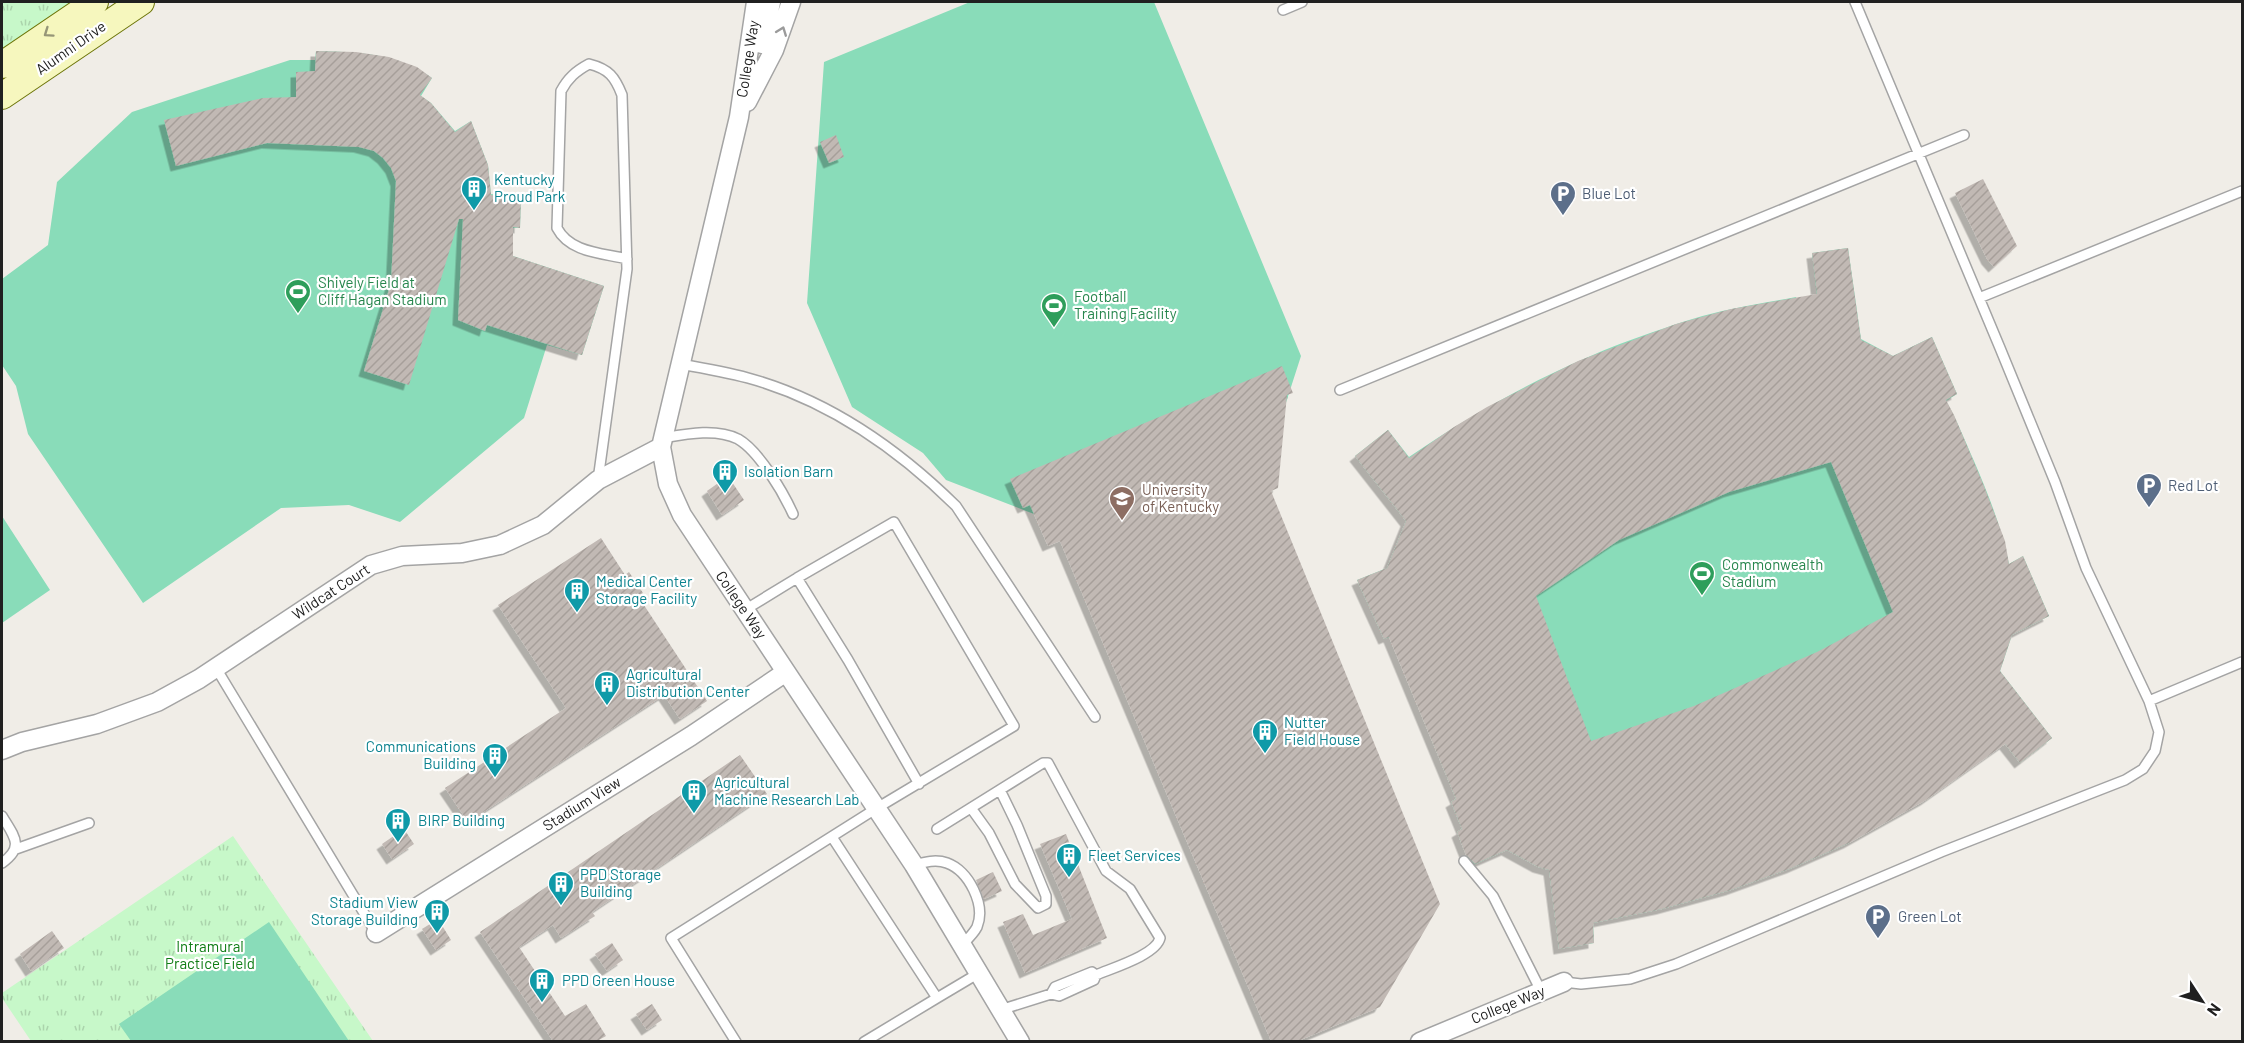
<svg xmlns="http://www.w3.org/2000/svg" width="2244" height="1043" viewBox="0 0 2244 1043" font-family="Barlow,sans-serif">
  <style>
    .park { fill: url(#park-tufts) }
    .pitch { fill: #89dcb9 }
    .building { fill: url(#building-hatch); fill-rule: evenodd; filter: url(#shadow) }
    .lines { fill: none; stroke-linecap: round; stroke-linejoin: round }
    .lane-casing { stroke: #a4a4a4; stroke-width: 12 }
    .street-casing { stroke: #a4a4a4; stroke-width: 21 }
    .secondary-casing { stroke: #6d7509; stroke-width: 28 }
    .lane { stroke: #fff; stroke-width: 9 }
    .street { stroke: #fff; stroke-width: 18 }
    .secondary { stroke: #f6f7be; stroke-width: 26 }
    .oneway { stroke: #9b9b9b }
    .oneway2 { stroke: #969677 }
    .labels { text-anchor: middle; stroke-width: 4.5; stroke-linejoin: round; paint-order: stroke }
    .street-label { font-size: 15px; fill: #202020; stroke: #fff }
    .culture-label { font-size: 15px; fill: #0d838f; stroke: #fff; text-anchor: start }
    .service-label { font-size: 15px; fill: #4e5e75; stroke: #fff; text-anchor: start }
    .leisure-label { font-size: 15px; fill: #27864d; stroke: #fff; text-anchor: start }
    .education-label { font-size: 15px; fill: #785e54; stroke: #fff; text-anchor: start }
    .park-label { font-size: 15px; fill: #107d16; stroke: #fff }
  </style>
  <defs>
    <pattern id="park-tufts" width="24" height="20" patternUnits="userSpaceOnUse" patternTransform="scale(1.5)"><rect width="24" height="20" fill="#c7f8c9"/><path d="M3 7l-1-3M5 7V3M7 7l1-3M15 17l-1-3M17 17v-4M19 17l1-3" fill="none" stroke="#abd4ac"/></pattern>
    <pattern id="building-hatch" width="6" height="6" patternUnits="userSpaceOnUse" patternTransform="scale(1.5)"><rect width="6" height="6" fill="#c1b9b4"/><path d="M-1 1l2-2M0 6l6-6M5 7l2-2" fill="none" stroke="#a69f9a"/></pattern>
    <filter id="shadow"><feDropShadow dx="-5.5" dy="5.5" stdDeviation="0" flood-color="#0004"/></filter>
  </defs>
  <rect width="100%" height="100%" fill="#f0ede7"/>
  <path class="park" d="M 2,2 L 77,2 L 2,52 Z
    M 233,836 L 373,1041 L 31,1041 L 2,998 L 2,993 Z"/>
  <path class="pitch" d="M 970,2 L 1154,2 L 1301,356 L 1263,474 L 1052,521 L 946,480 L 923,453 L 852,407 L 807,303 L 824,62 Z
    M 316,51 C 358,52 397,53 432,78 L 421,96 L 431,103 L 455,131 L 471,121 L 488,165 L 491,194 L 521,197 L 520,228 L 513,228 L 513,256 L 604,286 L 582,355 L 547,345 L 524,418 L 400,522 L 349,505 L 281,508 L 143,603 L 28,434 L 16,386 L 2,365 L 2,279 L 48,245 L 57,182 L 132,112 L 290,60 L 315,60 Z
    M 1848,248 L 1861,339 L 1893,356 L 1932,337 L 1957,394 L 1946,401 C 1957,420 1965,441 1974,461 C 1988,494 2002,528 2009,564 L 2023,556 L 2049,616 L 2012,635 L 2000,671 L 2052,738 L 2020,763 L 1981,713 L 1849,843 L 1792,868 L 1731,890 L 1662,909 L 1593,923 L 1594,943 L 1559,949 L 1549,870 L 1538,867 L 1507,850 L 1471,866 L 1457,832 L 1462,829 L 1451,802 L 1456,799 L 1390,637 L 1384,639 L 1357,580 L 1387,568 L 1406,521 L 1355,456 L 1388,430 L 1409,457 C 1485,405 1565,362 1653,332 C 1679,323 1706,314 1732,309 C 1753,304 1775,301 1796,297 L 1805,326 L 1820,323 L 1812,253 Z
    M 2,516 L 50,590 L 2,623 Z
    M 269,922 L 349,1041 L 131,1041 L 119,1024 Z"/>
  <path class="building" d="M 316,51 L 356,52 L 389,57 L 417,67 L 432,78 L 420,95 L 431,103 L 455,132 L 471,121 L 488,165 L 491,195 L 521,197 L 520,228 L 513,227 L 513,256 L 604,286 L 582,355 L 487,325 L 485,331 L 458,320 L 463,219 L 459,219 L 409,385 L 364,371 L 391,283 L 396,181 L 391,168 L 383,158 L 374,151 L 359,147 L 267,143 L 176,166 L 164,120 L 263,98 L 296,97 L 296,72 L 315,71 Z
    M 836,135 L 844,157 L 829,163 L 820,142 Z
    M 1983,179 L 2017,246 L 1994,267 L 1987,259 L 1955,193 Z
    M 1848,248 L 1861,340 L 1893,356 L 1932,337 L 1957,394 L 1946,400 L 1954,415 L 1984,486 L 2005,541 L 2009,564 L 2023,556 L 2049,616 L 2012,635 L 2000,671 L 2052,738 L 2020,763 L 2005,744 L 1926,800 L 1849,843 L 1792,868 L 1731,890 L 1662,909 L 1593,923 L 1594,943 L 1559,949 L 1549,870 L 1538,867 L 1507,850 L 1475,864 L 1466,855 L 1457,832 L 1462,829 L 1451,802 L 1456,799 L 1389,637 L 1384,639 L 1357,580 L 1387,568 L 1406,521 L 1355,456 L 1388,430 L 1409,458 L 1454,427 L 1487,407 L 1578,361 L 1676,324 L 1731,309 L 1817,294 L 1812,253 ZM 1831,462 L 1893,612 L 1817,652 L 1694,706 L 1591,741 L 1536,596 L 1619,540 L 1729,492 Z
    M 1282,366 L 1293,393 L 1287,395 L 1278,488 L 1271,491 L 1440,904 L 1380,1007 L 1298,1041 L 1271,1041 L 1060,541 L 1048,546 L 1030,505 L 1023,508 L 1010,479 Z
    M 728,476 L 744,500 L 722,515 L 707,491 Z
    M 601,538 L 625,575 L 629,572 L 643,593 L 638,596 L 707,701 L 680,719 L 664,695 L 468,822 L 445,788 L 566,708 L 498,605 Z
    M 740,755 L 767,794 L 592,912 L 595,916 L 561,938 L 553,925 L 519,947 L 565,1016 L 586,1004 L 606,1036 L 597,1041 L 553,1041 L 480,932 Z
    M 404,829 L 414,844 L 392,859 L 382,844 Z
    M 1066,834 L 1107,938 L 1025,973 L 1003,922 L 1023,914 L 1033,935 L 1072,919 L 1040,844 Z
    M 993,872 L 1002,891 L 984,899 L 976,880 Z
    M 438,919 L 451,940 L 436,950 L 422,929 Z
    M 52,931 L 64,948 L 31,971 L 20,954 Z
    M 612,943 L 623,960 L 607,971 L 595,954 Z
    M 652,1004 L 662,1020 L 647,1030 L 636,1014 Z"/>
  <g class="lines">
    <defs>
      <path id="lane" d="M 1283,10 L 1302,2
        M 1979,298 L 2242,191
        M 680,364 C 703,368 726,372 748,378 C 828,400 897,448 956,506 L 1095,717
        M 1340,390 L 1964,135
        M 663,438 C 686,434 716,428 738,439 C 759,451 783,492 793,514
        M 598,480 L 627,269 L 622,95 C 615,77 609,69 589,64 C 576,71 568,78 561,91 L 557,228 C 570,253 603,253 627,259
        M 743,611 L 797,578
        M 216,668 L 376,933
        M 2149,701 L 2242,662
        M 971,808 L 989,833 L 1015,884 L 1038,908 L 1046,904 L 1046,896 L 1017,825 L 1000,790
        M 2,816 C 14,836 25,847 2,863
        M 937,829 L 1043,763 L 1048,763 L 1106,871 L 1130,889 L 1160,938 C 1156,955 1112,968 1096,975 L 1094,980 L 1059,996 L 1051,994 L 1000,1010
        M 832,837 L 937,998 L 979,973
        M 16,849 L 89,823
        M 1464,861 L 1493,896 L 1541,991
        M 914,865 C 925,862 936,859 947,863 C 969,871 986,905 977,927 C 974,933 967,940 962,945
        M 1564,982 L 1581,984 L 1630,979 L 1676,964 L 1941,852 L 2125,780 L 2143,769 L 2155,751 L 2159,732 L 2149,701 L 2086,568 L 2055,482 L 2000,348 L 1855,2
        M 1051,994 L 1055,987 L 1092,972 L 1096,975
        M 736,1042 L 671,938 L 877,808 L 1014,726 L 894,522 L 797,578 L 848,660 L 919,784
        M 864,1042 L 937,998"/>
      <path id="street" d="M 756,2 L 739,117 L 661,447 L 668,484 L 682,515 L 914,865 L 1020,1042
        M 762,44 L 771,2
        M 747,102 L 774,50 L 791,2
        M 2,750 L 22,742 L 97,724 L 157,702 L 199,679 L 371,565 L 402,556 L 462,553 L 500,545 L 543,525 L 598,480 L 661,447
        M 376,933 L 691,736 L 786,672
        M 1420,1042 L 1564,982"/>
      <path id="secondary" d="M 2,65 L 95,2
        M 2,96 L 141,2"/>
    </defs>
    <use href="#lane" class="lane-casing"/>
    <use href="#street" class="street-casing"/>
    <use href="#secondary" class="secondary-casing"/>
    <use href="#lane" class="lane"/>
    <use href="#street" class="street"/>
    <use href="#secondary" class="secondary"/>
  </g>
  <defs><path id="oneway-chevron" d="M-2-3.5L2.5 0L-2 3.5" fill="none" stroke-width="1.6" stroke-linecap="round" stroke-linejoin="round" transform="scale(1.5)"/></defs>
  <use class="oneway" href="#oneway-chevron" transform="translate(782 31) rotate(-69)"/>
  <use class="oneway2" href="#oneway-chevron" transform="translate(48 33) rotate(145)"/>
  <defs>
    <symbol id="building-pin" viewBox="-11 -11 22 30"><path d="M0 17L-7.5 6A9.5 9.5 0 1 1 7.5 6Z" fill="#0f9aa8" stroke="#fff"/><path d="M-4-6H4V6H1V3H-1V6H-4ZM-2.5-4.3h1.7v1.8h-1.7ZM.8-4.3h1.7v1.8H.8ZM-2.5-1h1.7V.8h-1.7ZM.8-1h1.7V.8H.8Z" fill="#fff"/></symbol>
    <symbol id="parking-pin" viewBox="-11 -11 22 30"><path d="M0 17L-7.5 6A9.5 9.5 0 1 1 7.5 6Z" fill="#5c6f8a" stroke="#fff"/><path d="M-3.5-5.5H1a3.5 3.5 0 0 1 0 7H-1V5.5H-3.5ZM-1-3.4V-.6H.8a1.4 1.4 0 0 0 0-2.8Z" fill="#fff"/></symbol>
    <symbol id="stadium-pin" viewBox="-11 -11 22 30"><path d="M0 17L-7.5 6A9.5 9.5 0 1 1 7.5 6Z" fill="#2e9e5b" stroke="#fff"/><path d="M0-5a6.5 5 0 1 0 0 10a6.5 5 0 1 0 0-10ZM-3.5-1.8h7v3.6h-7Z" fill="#fff"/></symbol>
    <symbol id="university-pin" viewBox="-11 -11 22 30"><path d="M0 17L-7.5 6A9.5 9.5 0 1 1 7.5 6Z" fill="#8d6e63" stroke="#fff"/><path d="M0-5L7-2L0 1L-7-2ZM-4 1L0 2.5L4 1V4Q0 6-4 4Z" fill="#fff"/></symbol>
  </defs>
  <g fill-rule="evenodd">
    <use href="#building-pin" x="459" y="174" width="30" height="40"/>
    <use href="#parking-pin" x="1548" y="179" width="30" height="40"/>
    <use href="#stadium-pin" x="283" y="277" width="30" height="40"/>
    <use href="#stadium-pin" x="1039" y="291" width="30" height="40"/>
    <use href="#building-pin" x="710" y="457" width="30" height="40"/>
    <use href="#parking-pin" x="2134" y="471" width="30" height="40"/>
    <use href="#university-pin" x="1107" y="484" width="30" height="40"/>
    <use href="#stadium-pin" x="1687" y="559" width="30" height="40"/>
    <use href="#building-pin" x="562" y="576" width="30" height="40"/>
    <use href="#building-pin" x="592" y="669" width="30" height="40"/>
    <use href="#building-pin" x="1250" y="717" width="30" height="40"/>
    <use href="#building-pin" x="480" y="741" width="30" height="40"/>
    <use href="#building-pin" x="679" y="777" width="30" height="40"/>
    <use href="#building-pin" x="383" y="806" width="30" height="40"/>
    <use href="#building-pin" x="1054" y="841" width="30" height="40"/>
    <use href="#building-pin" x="546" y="869" width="30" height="40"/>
    <use href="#building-pin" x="422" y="897" width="30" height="40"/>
    <use href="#parking-pin" x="1863" y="902" width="30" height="40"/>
    <use href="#building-pin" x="527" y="966" width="30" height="40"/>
  </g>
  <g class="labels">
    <g class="street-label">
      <text transform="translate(71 48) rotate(-35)" y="5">Alumni Drive</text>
      <text transform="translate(748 59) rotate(-81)" y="5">College Way</text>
      <text transform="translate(331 592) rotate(-33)" y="5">Wildcat Court</text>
      <text transform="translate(741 605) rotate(56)" y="5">College Way</text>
      <text transform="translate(582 804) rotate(-32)" y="5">Stadium View</text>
      <text transform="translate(1508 1005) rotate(-22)" y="5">College Way</text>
    </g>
    <g class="culture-label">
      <text x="494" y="185">Kentucky<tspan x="494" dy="17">Proud Park</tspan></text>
      <text x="744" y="477">Isolation Barn</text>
      <text x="596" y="587">Medical Center<tspan x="596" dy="17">Storage Facility</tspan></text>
      <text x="626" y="680">Agricultural<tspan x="626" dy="17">Distribution Center</tspan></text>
      <text x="1284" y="728">Nutter<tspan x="1284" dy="17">Field House</tspan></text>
      <text x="476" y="752" text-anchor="end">Communications<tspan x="476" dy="17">Building</tspan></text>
      <text x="714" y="788">Agricultural<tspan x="714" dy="17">Machine Research Lab</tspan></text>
      <text x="418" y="826">BIRP Building</text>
      <text x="1088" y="861">Fleet Services</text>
      <text x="580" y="880">PPD Storage<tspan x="580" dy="17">Building</tspan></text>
      <text x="418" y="908" text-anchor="end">Stadium View<tspan x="418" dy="17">Storage Building</tspan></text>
      <text x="562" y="986">PPD Green House</text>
    </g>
    <g class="service-label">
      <text x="1582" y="199">Blue Lot</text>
      <text x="2168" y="491">Red Lot</text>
      <text x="1898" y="922">Green Lot</text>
    </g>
    <g class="leisure-label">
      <text x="318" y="288">Shively Field at<tspan x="318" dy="17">Cliff Hagan Stadium</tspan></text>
      <text x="1074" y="302">Football<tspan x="1074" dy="17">Training Facility</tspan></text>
      <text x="1722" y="570">Commonwealth<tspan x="1722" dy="17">Stadium</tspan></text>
    </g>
    <g class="education-label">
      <text x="1142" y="495">University<tspan x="1142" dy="17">of Kentucky</tspan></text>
    </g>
    <g class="park-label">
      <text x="210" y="952">Intramural<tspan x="210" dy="17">Practice Field</tspan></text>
    </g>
  </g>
  <rect width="2244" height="1043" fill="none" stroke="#202020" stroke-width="6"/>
  <g transform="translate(2202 1001) rotate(126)" stroke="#ffffff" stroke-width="4.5" paint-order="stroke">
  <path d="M0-4.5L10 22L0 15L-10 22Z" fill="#202020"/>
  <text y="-9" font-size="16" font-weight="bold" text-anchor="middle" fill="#202020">N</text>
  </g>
</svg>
